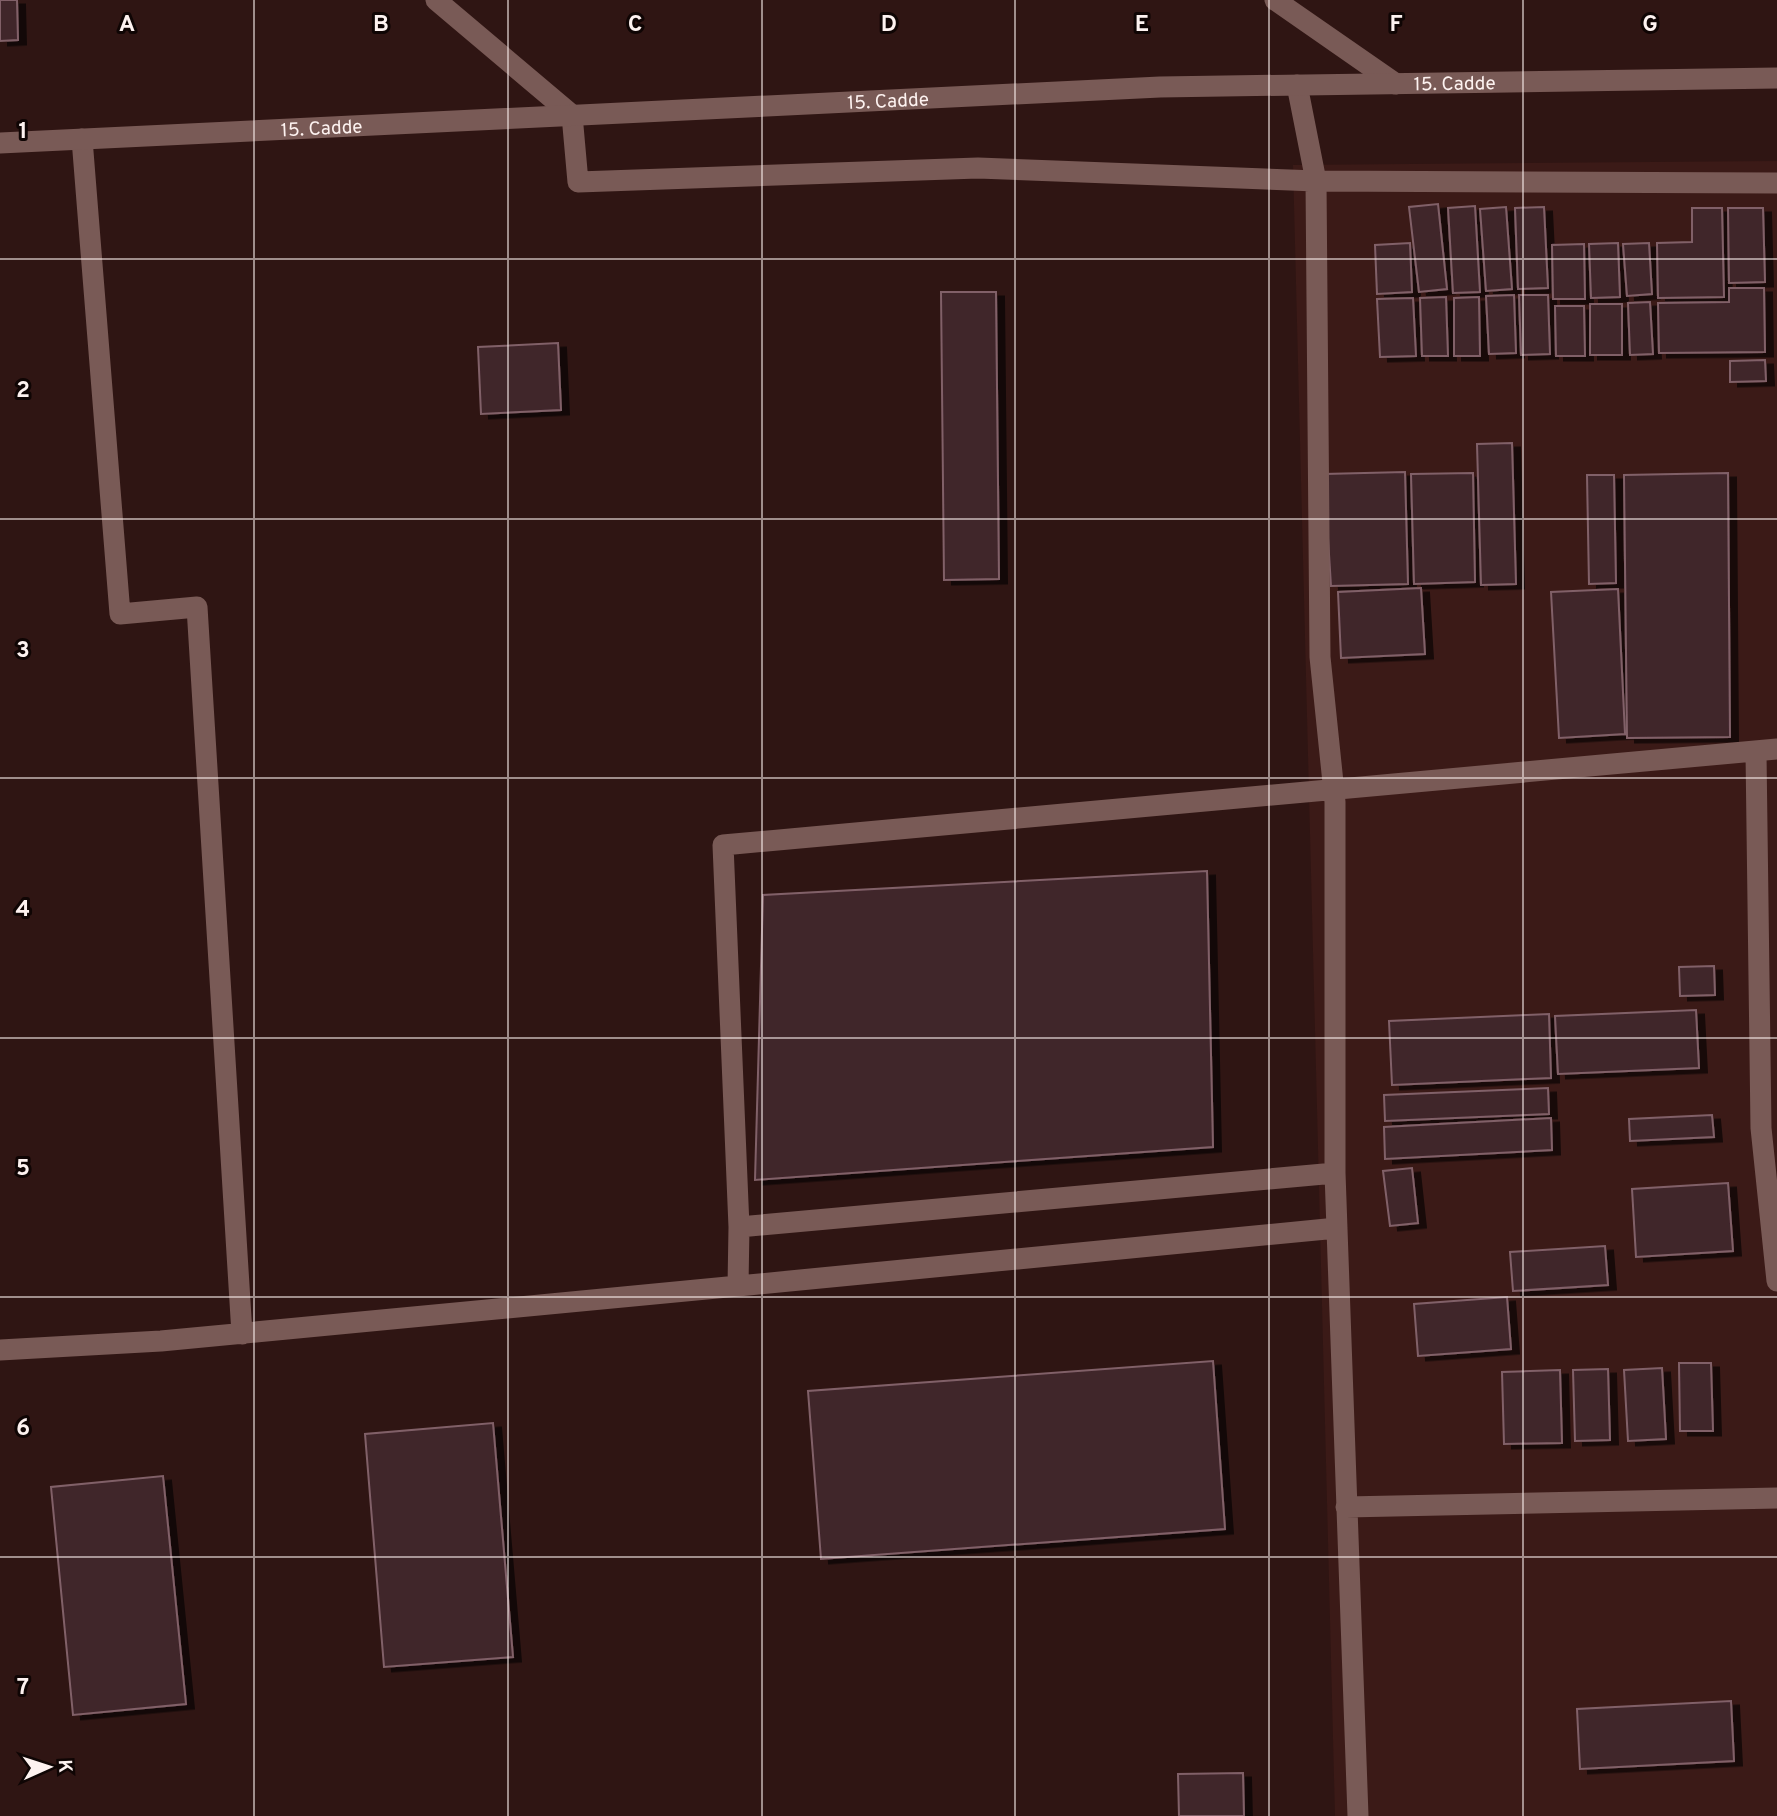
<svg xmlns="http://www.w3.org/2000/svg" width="1777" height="1816" viewBox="0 0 1777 1816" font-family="Overpass,sans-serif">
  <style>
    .built { fill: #3b1a17 }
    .building { fill: #40252b; stroke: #816168; stroke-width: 2; filter: url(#shadow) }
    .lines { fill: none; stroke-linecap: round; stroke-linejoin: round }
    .street { stroke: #795a56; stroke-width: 21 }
    .secondary { stroke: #795a56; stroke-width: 21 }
    .grid { fill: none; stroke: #fdf2f0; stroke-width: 2; stroke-opacity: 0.55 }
    .labels { text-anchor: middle; stroke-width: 6; stroke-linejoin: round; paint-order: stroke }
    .street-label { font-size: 19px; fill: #fdf2f0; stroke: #0f0504 }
    .grid-label { font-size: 23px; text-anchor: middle; font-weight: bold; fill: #fdf2f0; stroke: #0f0504; stroke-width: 6; stroke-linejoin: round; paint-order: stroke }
  </style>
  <defs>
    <filter id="shadow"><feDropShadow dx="8" dy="4.5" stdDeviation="0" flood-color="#0009"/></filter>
  </defs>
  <rect width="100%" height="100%" fill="#2f1513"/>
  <path class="built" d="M 1777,161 L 1777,1816 L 1335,1816 L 1293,165 Z"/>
  <path class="building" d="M 0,0 L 17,0 L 18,40 L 0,41 Z
    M 1438,204 L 1447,289 L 1419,292 L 1409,207 Z
    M 1475,206 L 1480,292 L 1453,293 L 1448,208 Z
    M 1506,207 L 1512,289 L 1486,291 L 1480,209 Z
    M 1544,207 L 1548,288 L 1518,289 L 1515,208 Z
    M 1692,208 L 1722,208 L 1724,297 L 1658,298 L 1657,243 L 1692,242 Z
    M 1728,208 L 1763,208 L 1765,282 L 1729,283 Z
    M 1410,243 L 1412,292 L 1377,294 L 1375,245 Z
    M 1618,243 L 1620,297 L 1591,298 L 1589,244 Z
    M 1649,243 L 1652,294 L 1627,296 L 1623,244 Z
    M 1584,244 L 1585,299 L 1553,299 L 1552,245 Z
    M 1729,288 L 1764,288 L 1765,352 L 1659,353 L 1658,303 L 1729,302 Z
    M 941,292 L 996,292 L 999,579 L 944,580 Z
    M 1514,295 L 1516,353 L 1489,354 L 1486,296 Z
    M 1519,295 L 1548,295 L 1550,354 L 1521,355 Z
    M 1446,297 L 1448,356 L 1422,356 L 1420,298 Z
    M 1479,297 L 1480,356 L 1454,356 L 1454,298 Z
    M 1413,298 L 1416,356 L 1380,357 L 1377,299 Z
    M 1650,302 L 1653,354 L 1630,355 L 1628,303 Z
    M 1590,304 L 1622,304 L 1622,355 L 1590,355 Z
    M 1555,306 L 1584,306 L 1585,356 L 1556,356 Z
    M 558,343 L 561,410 L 481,414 L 478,347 Z
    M 1765,360 L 1766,381 L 1730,382 L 1730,361 Z
    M 1512,443 L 1516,584 L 1481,585 L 1477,444 Z
    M 1405,472 L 1408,584 L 1331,586 L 1324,474 Z
    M 1473,473 L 1475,582 L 1414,584 L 1411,474 Z
    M 1728,473 L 1730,737 L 1627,738 L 1624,475 Z
    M 1587,475 L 1614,475 L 1616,583 L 1589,584 Z
    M 1421,588 L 1425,654 L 1341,658 L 1338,592 Z
    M 1618,589 L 1625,734 L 1559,738 L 1551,592 Z
    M 1207,871 L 1213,1147 L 755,1180 L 763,895 Z
    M 1714,966 L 1715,995 L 1680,996 L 1679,967 Z
    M 1696,1010 L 1699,1068 L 1558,1074 L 1555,1016 Z
    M 1549,1014 L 1551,1078 L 1392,1085 L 1389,1021 Z
    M 1548,1088 L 1549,1114 L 1385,1121 L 1384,1095 Z
    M 1712,1115 L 1714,1137 L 1630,1141 L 1629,1119 Z
    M 1551,1118 L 1552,1150 L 1385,1159 L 1384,1127 Z
    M 1412,1168 L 1418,1223 L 1390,1226 L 1383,1171 Z
    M 1728,1183 L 1733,1251 L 1636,1257 L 1632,1189 Z
    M 1605,1246 L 1608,1285 L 1513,1291 L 1510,1252 Z
    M 1507,1297 L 1511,1349 L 1418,1356 L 1414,1304 Z
    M 1213,1361 L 1225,1529 L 821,1559 L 808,1391 Z
    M 1679,1363 L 1711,1363 L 1713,1431 L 1680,1431 Z
    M 1662,1368 L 1666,1439 L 1628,1441 L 1624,1370 Z
    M 1608,1369 L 1610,1440 L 1575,1441 L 1573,1370 Z
    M 1560,1370 L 1562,1443 L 1504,1444 L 1502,1372 Z
    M 493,1423 L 513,1657 L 384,1667 L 365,1434 Z
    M 163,1476 L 186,1704 L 73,1715 L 51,1487 Z
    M 1731,1701 L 1734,1761 L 1580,1769 L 1577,1709 Z
    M 1243,1773 L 1244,1816 L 1179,1816 L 1178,1774 Z"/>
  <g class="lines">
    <path class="street" d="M 436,0 L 572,115 L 578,182 L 978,168 L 1316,181 L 1777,183
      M 1275,0 L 1396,84
      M 1297,85 L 1316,181 L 1320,657 L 1335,802 L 1335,1173 L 1358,1816
      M 82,139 L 120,614 L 197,607 L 242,1334
      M 1756,753 L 1761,1128 L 1777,1281
      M 1335,1173 L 739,1227 L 723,845 L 1777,749
      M 738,1286 L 1337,1228
      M 0,1350 L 161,1341 L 738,1286 L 739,1227
      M 1346,1507 L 1777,1498"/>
    <path class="secondary" id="s1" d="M 0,143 L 1160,87 L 1777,78"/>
  </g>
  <path class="grid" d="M 254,0 L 254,1816M 508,0 L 508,1816M 762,0 L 762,1816M 1015,0 L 1015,1816M 1269,0 L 1269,1816M 1523,0 L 1523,1816M 0,259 L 1777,259M 0,519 L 1777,519M 0,778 L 1777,778M 0,1038 L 1777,1038M 0,1297 L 1777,1297M 0,1557 L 1777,1557"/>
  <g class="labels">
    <g class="street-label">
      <text dy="7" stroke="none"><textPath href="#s1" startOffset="1456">15. Cadde</textPath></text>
      <text dy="7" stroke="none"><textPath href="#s1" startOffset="889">15. Cadde</textPath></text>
      <text dy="7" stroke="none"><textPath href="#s1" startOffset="322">15. Cadde</textPath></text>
    </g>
  </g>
  <g class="grid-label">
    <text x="127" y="31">A</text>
    <text x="381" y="31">B</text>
    <text x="635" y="31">C</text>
    <text x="889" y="31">D</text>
    <text x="1142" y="31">E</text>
    <text x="1396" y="31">F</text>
    <text x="1650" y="31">G</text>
    <text x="23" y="138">1</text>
    <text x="23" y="397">2</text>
    <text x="23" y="657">3</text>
    <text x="23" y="916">4</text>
    <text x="23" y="1175">5</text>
    <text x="23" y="1435">6</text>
    <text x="23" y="1694">7</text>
  </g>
  <g transform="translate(49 1767) rotate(87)" stroke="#0f0504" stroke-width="5" paint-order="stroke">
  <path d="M0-5L12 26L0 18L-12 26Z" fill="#fdf2f0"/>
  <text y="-10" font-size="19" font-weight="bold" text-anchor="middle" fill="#fdf2f0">K</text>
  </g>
</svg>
